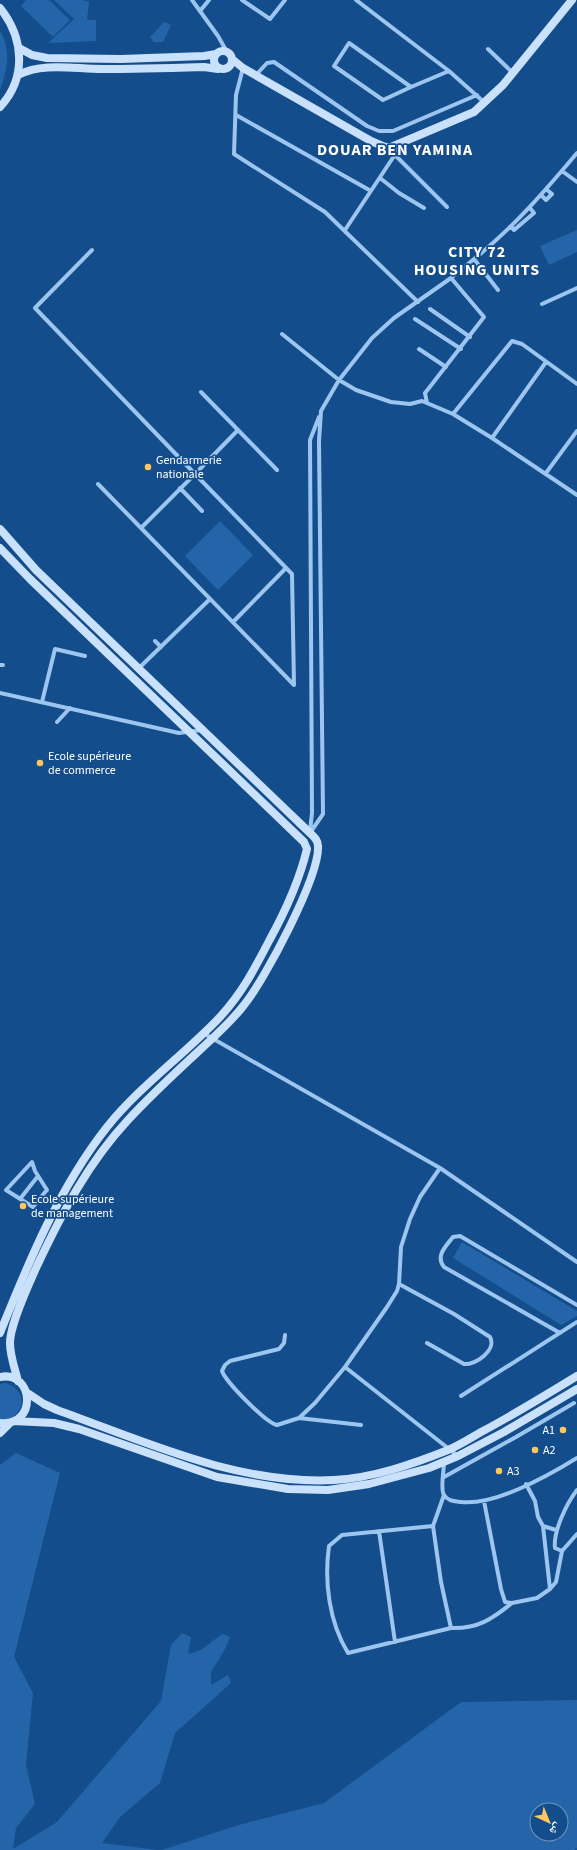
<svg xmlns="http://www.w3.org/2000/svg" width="577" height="1850" viewBox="0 0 577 1850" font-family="'Source Sans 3','Noto Naskh Arabic',sans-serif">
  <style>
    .green { fill: #2365a8; fill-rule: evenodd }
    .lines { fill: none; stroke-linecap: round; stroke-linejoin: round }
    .street { stroke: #9cc6f0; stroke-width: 4 }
    .secondary { stroke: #cae1fb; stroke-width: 8 }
    .poi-dot { fill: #ffc85b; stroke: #144d8b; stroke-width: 1.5 }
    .labels { text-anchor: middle; stroke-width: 3.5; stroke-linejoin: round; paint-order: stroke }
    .poi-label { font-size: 12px; fill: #fff; stroke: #144d8b; text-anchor: start }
    .district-label { font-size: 16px; font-weight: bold; letter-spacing: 1px; fill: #fff; stroke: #144d8b }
  </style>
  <rect width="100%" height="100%" fill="#144d8b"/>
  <path class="green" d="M 26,0 L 49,0 L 70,20 L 53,37 L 21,6 Z
    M 54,0 L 83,0 L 89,2 L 87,20 L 96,20 L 96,41 L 48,43 L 74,19 Z
    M 164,22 L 171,25 L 163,42 L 152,42 L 153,41 L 150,37 Z
    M 0,31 C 12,50 7,71 0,90 Z
    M 577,230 L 577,252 L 549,265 L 540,246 Z
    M 220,521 L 253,555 L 218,590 L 185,556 Z
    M 462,1242 L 577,1311 L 577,1316 L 561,1325 L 453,1258 Z
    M 5,1383 C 32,1390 23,1424 0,1419 L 0,1384 Z
    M 16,1453 L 60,1473 L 14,1657 L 33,1693 L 26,1765 L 35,1804 L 16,1828 L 13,1849 L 57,1822 L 161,1701 L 171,1645 L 182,1633 L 191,1637 L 188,1654 L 201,1650 L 222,1634 L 230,1637 L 225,1649 L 211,1672 L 211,1685 L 228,1675 L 231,1683 L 175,1733 L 160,1783 L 120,1817 L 102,1843 L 158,1850 L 0,1850 L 0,1465 Z
    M 577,1700 L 577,1848 L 574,1850 L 162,1850 L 235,1826 L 324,1803 L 461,1702 ZM 537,1810 L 561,1810 L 561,1834 L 537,1834 Z"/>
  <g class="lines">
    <path class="street" d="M 192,0 L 218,36 L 227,52
      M 242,0 L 270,19 L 285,0
      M 356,0 L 449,71 L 485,103
      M 200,11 L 209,0
      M 349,43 L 411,87 L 383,100 L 334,66 Z
      M 488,49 L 513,73
      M 243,68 L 236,95 L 234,154 L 325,212 L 418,302
      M 256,75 L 267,63 L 274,62 L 367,126 L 379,131 L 393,131 L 477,95
      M 411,87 L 449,71
      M 236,115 L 371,191
      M 391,147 L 395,155 L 447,207
      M 562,171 L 577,182
      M 380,178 L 399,193 L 424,208
      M 541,195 L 546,200 L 552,194 L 546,189
      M 511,226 L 514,230 L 534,213 L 530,208
      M 345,230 L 402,144
      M 92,250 L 35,308 L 195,474 L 238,430 L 201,392
      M 498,290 L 474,259 C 513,228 545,191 577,153
      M 542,304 L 577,288
      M 430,309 L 470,337
      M 415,319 L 461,349
      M 282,334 L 339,380 L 356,390 L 391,402 L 410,404 L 422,401 L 453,414 L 492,438 L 577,495
      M 419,349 L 446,367
      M 427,403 L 425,393 L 429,388 L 484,317 L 451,278
      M 453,414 L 512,341 L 522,344 L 577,384
      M 238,430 L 277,470
      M 492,438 L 546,362
      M 546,473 L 577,431
      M 195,474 L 292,574 L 294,685 L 141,528 Z
      M 98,484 L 141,528
      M 180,488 L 202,511
      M 233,622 L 286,568
      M 155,641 L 161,647
      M 0,665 L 3,665
      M 139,668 L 210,599
      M 0,693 L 179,733 L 202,730
      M 42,702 L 55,649 L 85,656
      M 57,722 L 70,708
      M 310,831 L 312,813 L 310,440 L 319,417
      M 310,833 L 323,814 L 319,441 L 321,411 L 339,380 L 372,338 L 394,318 L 451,278 L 474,259
      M 203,1033 L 440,1168 L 577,1262
      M 40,1198 L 33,1207 L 6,1190 L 32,1162 L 35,1171 L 47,1190 L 40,1198 L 57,1204
      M 20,1199 L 38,1176
      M 399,1284 L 454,1314 L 490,1337 C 497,1350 476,1365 464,1364 L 427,1343
      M 560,1333 L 444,1267 C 435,1256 446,1246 453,1237 L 460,1236 L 577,1305
      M 285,1335 L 284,1343 L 279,1349 L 230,1361 L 225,1365 L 222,1371 C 226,1382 266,1423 277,1425 L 299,1418 L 315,1403 L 345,1367 L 387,1307 L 397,1291 L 399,1284 L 401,1247 L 410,1219 L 420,1197 L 440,1168
      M 345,1367 L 458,1456
      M 461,1396 L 577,1322
      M 299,1418 L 361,1425
      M 444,1462 C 444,1471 440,1489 444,1495 C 448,1501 454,1501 461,1502 C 494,1506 548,1476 577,1458
      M 444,1477 L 516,1437 L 574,1403
      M 526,1484 L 535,1501 L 538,1517 L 543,1526 L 556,1530
      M 577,1490 C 567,1503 553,1531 555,1548 L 562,1551 L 577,1534
      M 444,1495 L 433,1526 L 441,1582 L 451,1628 C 478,1629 492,1619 512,1603
      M 484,1501 L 501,1589 L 505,1602 L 512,1603 L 537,1598 L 550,1589
      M 433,1526 L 342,1535 L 329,1546 C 324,1581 329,1622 348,1653 L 451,1628
      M 543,1526 L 550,1589 L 556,1582 L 562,1551
      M 379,1531 L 395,1642"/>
    <path class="secondary" d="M 0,8 C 24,38 27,78 0,107
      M 19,48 L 32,55 L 47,58 L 121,59 L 204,56 L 216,54
      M214 60a9 9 0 1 1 18 0a9 9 0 1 1-18 0Z
      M 232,59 L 243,68 L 371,141 L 385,147 L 391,147 L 474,112 L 503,85 L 572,0
      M 18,75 C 43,62 74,69 102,69 C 136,69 170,68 204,67 L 218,69
      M 0,529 L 36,570 L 310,833 C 314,837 318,840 318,846 C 320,876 264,981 244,1005 C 232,1021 216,1035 201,1049 C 176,1072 151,1095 128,1120 C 88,1163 62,1213 37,1266 C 29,1284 10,1324 10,1343 C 10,1356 15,1369 18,1381
      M 0,548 L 30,579 L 304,842 L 307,849 C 299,882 285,912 269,941 C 254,970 242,993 220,1017 C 184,1055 140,1086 107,1127 C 59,1188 29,1261 0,1333
      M 0,1377 C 34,1370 38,1427 0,1423
      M 26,1392 L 44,1404 L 57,1410 C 146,1442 238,1485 334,1480 C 373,1478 413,1464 448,1450 C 460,1445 472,1437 483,1431 C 515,1414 546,1395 577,1376
      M 14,1421 L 54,1423 L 79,1429 L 217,1477 L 288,1489 L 328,1490 L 369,1484 L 429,1468 L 458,1456 L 504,1432 L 577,1389
      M 0,1433 L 10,1423"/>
  </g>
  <g class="poi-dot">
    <circle cx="148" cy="467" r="4"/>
    <circle cx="40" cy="763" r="4"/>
    <circle cx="23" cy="1206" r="4"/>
    <circle cx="563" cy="1430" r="4"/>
    <circle cx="535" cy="1450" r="4"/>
    <circle cx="499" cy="1471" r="4"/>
  </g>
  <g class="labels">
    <g class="poi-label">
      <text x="156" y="464">Gendarmerie<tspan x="156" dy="14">nationale</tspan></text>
      <text x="48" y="760">Ecole supérieure<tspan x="48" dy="14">de commerce</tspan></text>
      <text x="31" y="1203">Ecole supérieure<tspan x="31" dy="14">de management</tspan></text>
      <text x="555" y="1434" text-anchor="end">A1</text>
      <text x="543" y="1454">A2</text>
      <text x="507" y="1475">A3</text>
    </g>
    <g class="district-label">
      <text x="395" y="155">DOUAR BEN YAMINA</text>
      <text x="477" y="257">CITY 72<tspan x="477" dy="18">HOUSING UNITS</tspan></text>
    </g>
  </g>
  <g transform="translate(549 1822) rotate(136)"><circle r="19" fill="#144d8b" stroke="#7294b9"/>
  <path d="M0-3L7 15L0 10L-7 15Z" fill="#ffc85b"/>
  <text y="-6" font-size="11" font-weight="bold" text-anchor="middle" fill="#ffffff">ش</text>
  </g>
</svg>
